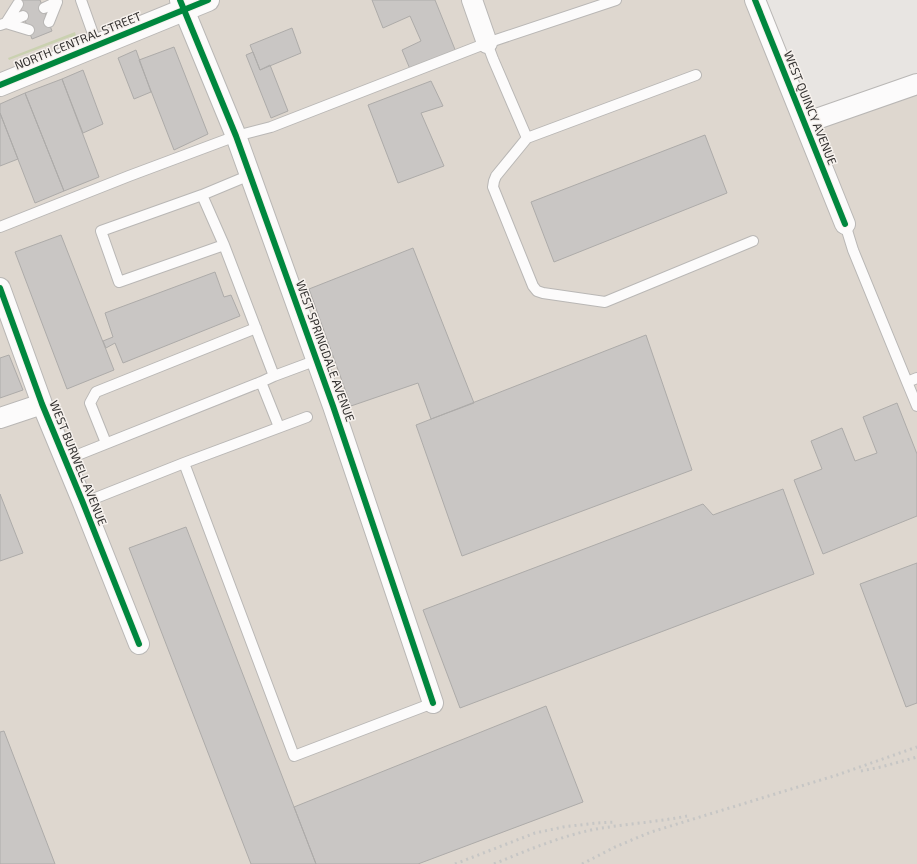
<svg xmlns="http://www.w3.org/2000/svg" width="917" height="864" viewBox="0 0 917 864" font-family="'Exo 2',sans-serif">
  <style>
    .built { fill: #ded7cf }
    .green { fill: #cad1b0 }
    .building { fill: #c9c6c4; stroke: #adaba9 }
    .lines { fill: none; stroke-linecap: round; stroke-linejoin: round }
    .lane-casing { stroke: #b9b7b5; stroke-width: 12 }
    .street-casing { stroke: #b9b7b5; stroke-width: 22 }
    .secondary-casing { stroke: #b9b7b5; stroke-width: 24 }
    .lane { stroke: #fcfbfb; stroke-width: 10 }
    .street { stroke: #fcfbfb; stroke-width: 20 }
    .secondary { stroke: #fcfbfb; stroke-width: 22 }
    .rail { stroke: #c6c6c5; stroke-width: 3; stroke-dasharray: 2 4; stroke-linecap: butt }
    .cycleway-casing { stroke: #f7f2ee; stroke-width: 8 }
    .cycleway { stroke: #00873e; stroke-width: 6 }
    .labels { text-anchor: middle; stroke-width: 3; stroke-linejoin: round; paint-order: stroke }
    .street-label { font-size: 12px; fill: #32302f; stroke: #f7f2ee }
  </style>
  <rect width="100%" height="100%" fill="#e8e5e2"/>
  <path class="built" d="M 0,0 L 748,0 L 801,129 L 917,86 L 917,864 L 0,864 Z"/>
  <path class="green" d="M 75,32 L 76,36 L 71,38 L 70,37 L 9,60 L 8,58 Z"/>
  <path class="building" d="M 23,0 L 40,0 L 52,31 L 32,39 L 18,2 Z
    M 372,0 L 435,0 L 456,52 L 410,69 L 402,50 L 421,41 L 410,16 L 383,28 Z
    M 292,28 L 301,53 L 260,70 L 250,45 Z
    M 174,47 L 208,134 L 174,150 L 139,60 Z
    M 136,50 L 151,92 L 134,99 L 118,58 Z
    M 253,52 L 260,70 L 270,65 L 288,111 L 271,118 L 246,55 Z
    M 83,70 L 103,124 L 83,133 L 62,79 Z
    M 62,79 L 99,177 L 64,191 L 25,93 Z
    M 431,81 L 443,106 L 421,113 L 444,166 L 398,183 L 368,105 Z
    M 25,93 L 64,191 L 35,203 L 0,113 L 0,104 Z
    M 0,113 L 18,159 L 0,166 Z
    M 705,135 L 727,193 L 554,262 L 531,202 Z
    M 61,235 L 114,370 L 67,389 L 15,252 Z
    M 413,248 L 474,403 L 431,419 L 418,383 L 351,406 L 309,289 Z
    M 215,272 L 224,297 L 231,295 L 240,316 L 123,363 L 115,343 L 106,348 L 103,341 L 113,337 L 105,313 Z
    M 646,335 L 692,470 L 462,556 L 416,425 Z
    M 9,355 L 23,390 L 0,398 L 0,358 Z
    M 897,403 L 917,454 L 917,516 L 823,554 L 794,480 L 822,469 L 811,441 L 842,428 L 855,461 L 877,453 L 863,417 Z
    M 783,489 L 814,574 L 460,708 L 423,610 L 703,504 L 713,515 Z
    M 0,494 L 23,553 L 0,561 Z
    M 186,527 L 294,807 L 316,864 L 251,864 L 129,548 Z
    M 917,563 L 917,703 L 906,707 L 860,584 Z
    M 546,706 L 583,802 L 418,864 L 316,864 L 294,807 Z
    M 4,731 L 55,864 L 0,864 L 0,732 Z"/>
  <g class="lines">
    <defs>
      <path id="lane" d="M 81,0 L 97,45
        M 44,8 L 57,2
        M 49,22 L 57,2
        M 6,23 L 29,30
        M 6,23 L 23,16
        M 0,25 L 6,23 L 18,4
        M 487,43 L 493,59 L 527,138 L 496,176 L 494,181 L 493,187 L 533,286 L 537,291 L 543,293 L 605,302 L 753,241
        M 527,138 L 696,75
        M 250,175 L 202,195 L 224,245 L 274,376 L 261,382 L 279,427
        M 202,195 L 101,231 L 119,282 L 224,245
        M 845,224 L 853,250 L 907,382
        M 0,227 L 129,176 L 236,136 L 271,127 L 487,43 L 616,0
        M 274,376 L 317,360
        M 917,378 L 907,382 L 917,406
        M 106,443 L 90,403 L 96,392 L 256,328
        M 65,460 L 261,382
        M 184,463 L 294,756 L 433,703
        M 83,503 L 184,463 L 307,417"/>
      <path id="street" d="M 180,0 L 236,136 L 333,406 L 433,703
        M 472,0 L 487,43
        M 755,0 L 845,224
        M 805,123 L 917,84
        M 0,288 L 42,404 L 83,503 L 139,644
        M 0,418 L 42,404"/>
      <path id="secondary" d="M 0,85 L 208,0"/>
    </defs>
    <use href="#lane" class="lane-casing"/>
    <use href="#street" class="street-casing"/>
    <use href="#secondary" class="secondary-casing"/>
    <use href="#lane" class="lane"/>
    <use href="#street" class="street"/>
    <use href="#secondary" class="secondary"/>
    <path class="rail" d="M 861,771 L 881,767 L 917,757
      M 455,864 L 535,833 L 563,827 L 596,823 L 615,822
      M 494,864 C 528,850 561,836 596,829 C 626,824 657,822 687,816
      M 582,864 L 615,847 L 651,832 L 837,775 L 917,747"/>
    <defs>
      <path id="cycleway" d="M 180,0 L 236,136 L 333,406 L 433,703
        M 755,0 L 845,224
        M 0,85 L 208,0
        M 0,288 L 42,404 L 83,503 L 139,644"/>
    </defs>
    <use href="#cycleway" class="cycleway-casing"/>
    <use href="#cycleway" class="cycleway"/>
  </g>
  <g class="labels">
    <g class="street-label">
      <text transform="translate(78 41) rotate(-22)" y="4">NORTH CENTRAL STREET</text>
      <text transform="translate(810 108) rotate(68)" y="4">WEST QUINCY AVENUE</text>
      <text transform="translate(325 351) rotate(70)" y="4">WEST SPRINGDALE AVENUE</text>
      <text transform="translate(78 463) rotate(68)" y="4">WEST BURWELL AVENUE</text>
    </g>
  </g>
</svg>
